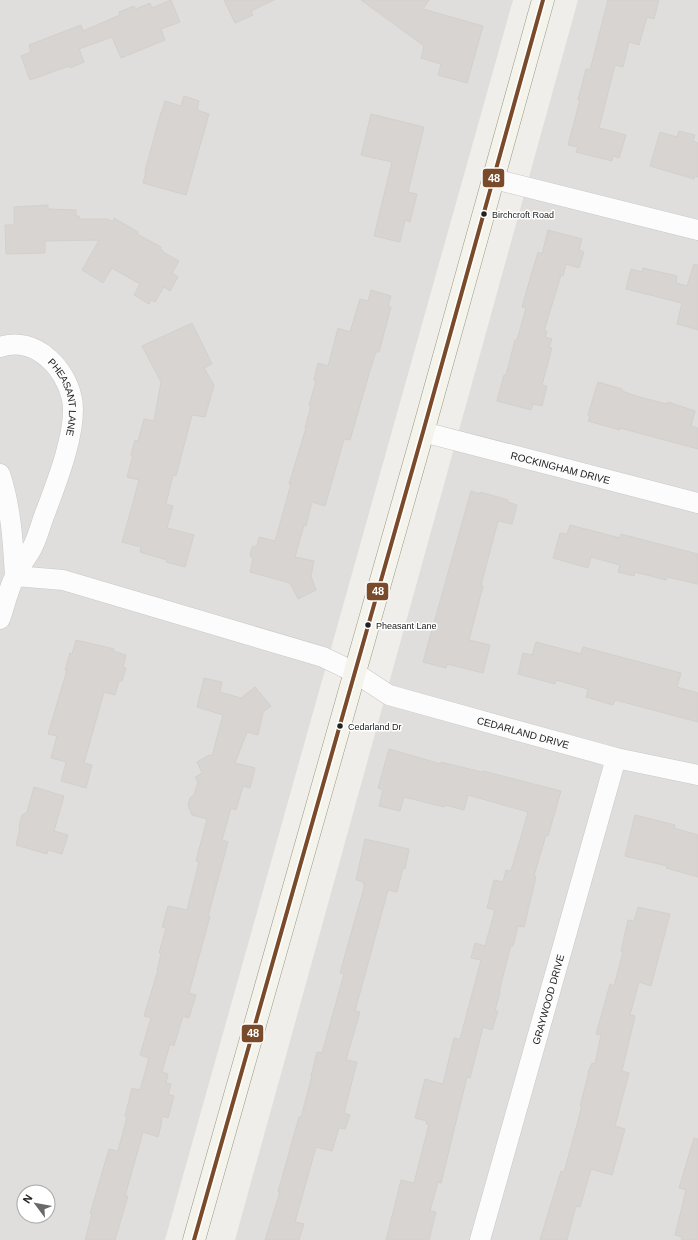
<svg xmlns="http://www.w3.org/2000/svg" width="698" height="1240" viewBox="0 0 698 1240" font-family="Arial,sans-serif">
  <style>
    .residential { fill: #dfdedc; fill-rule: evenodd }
    .building { fill: #d7d4d2; stroke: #d3d0cc }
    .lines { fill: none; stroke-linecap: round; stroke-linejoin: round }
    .street-casing { stroke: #c9c8c7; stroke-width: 21 }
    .secondary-casing { stroke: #999a82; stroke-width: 23 }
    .street { stroke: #fdfcfc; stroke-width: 20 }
    .secondary { stroke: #f4f4ed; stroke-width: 22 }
    .bus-1-casing { stroke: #fff; stroke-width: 7 }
    .bus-1 { stroke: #7a4b2a; stroke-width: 4 }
    .bus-dot { fill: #222; stroke: #fff; stroke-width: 1.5 }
    .labels { text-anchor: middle; stroke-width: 3; stroke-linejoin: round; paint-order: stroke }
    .bus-label { font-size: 9px; fill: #222; stroke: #fff; text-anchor: start }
    .street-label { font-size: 10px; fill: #222; stroke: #fff }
    .line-badge { stroke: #fff; stroke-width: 1.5 }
    .badge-label { font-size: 11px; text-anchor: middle; font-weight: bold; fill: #fff }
  </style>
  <rect width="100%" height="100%" fill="#f0eeeb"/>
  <path class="residential" d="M 0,0 L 513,0 L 165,1240 L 0,1240 ZM 24,1192 L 48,1192 L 48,1216 L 24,1216 Z
    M 578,0 L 698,0 L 698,1240 L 235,1240 Z"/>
  <path class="building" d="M 171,0 L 180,22 L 161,29 L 165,40 L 121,58 L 112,37 L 79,49 L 84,62 L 70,68 L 69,66 L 30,80 L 21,56 L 31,52 L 29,45 L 81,25 L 83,31 L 120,15 L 119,12 L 134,6 L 136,9 L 150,3 L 152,8 Z
    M 224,0 L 274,0 L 251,11 L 253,15 L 235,23 Z
    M 361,0 L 429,0 L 423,9 L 483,26 L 467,83 L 438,75 L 441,64 L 421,58 L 424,46 Z
    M 608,0 L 659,0 L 654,19 L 647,17 L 639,45 L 629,42 L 623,67 L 615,65 L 599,128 L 626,135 L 619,158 L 613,156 L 612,161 L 576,152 L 578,147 L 568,145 L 580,100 L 578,100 L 586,69 L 590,70 Z
    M 184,96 L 199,101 L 197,110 L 209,114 L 186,195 L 143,183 L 146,171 L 145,171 L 161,112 L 162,112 L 165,101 L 181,106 Z
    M 371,114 L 424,127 L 408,192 L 417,194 L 410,222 L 405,220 L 400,242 L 374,236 L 392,162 L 361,155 Z
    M 679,131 L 695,135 L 693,141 L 698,143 L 698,177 L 695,176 L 694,179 L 650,166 L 660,132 L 677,137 Z
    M 48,205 L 48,209 L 76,210 L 76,216 L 79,216 L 80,219 L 108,219 L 113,222 L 114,218 L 138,232 L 137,234 L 161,247 L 160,249 L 163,251 L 163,252 L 179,261 L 172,273 L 178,277 L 170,291 L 164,287 L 155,302 L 151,300 L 149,304 L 134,295 L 140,284 L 112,268 L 103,283 L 82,270 L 99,240 L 45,241 L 45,253 L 6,254 L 5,225 L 14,225 L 14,207 Z
    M 548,230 L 582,239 L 579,250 L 584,252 L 579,268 L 566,264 L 563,276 L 561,275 L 544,331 L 547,331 L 545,337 L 552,339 L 549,347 L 552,348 L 542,385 L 547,386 L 542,406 L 533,404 L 531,410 L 497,401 L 504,375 L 506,375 L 515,340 L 517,340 L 526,308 L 522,307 L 532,272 L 538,252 L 542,254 Z
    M 694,264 L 698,265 L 698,330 L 677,324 L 682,303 L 626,289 L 631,269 L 642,272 L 643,268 L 677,276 L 676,283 L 687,286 Z
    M 371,290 L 391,296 L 388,307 L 391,307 L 379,352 L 376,352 L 371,367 L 350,440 L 344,439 L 325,506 L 312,502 L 306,526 L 304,525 L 295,557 L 314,561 L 311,576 L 316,590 L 298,599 L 290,583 L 250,572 L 253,559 L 250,555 L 252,547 L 257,546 L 259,537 L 275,541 L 291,484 L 289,484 L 306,428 L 305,428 L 311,406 L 309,405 L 316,381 L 314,380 L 318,363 L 328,366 L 338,328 L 350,332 L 360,299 L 368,301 Z
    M 192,323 L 212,364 L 204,368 L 214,385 L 205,417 L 192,415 L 176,476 L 173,475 L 166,504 L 173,506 L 167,528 L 194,535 L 185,567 L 166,562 L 167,560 L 140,552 L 141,547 L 122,542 L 139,480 L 127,477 L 133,455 L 131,455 L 135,440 L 138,441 L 144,419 L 154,421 L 161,382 L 142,346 Z
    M 598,382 L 622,389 L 622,391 L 636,396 L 667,404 L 668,402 L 695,411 L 691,426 L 698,428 L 698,449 L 620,428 L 620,430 L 588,421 L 590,416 L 588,415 Z
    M 471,491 L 480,494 L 480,492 L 508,500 L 508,502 L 517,505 L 512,524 L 498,521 L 481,585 L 483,586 L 469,640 L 490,645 L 483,673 L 447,664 L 446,668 L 423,662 Z
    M 570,525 L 620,538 L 621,534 L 698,554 L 698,584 L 667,577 L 666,580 L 635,572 L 634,576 L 618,572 L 620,565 L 591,557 L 588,568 L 553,558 L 560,533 L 567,534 Z
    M 76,640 L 114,649 L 113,651 L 126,655 L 123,667 L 126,668 L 122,681 L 119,681 L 115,695 L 104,692 L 84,763 L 92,765 L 86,788 L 61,781 L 66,762 L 51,758 L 57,736 L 48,734 L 67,670 L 65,670 L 70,653 L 72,654 Z
    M 536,642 L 581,654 L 583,647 L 681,673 L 677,687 L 698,693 L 698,722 L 615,700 L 613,705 L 586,697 L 588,689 L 556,680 L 555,684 L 518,674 L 523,653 L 532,655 Z
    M 204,678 L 222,682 L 220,692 L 241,698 L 255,687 L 271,706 L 263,712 L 258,735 L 247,732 L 235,763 L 255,768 L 250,788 L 243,786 L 236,810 L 231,808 L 222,840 L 228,842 L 208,916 L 210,916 L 189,993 L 196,995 L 189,1018 L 183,1016 L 174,1046 L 170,1044 L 162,1072 L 168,1074 L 166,1083 L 171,1084 L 168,1094 L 174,1096 L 168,1118 L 162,1116 L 161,1126 L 158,1137 L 143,1132 L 125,1196 L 128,1196 L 115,1240 L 85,1240 L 92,1214 L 90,1214 L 109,1149 L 118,1151 L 127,1117 L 125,1116 L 132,1088 L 140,1090 L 149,1058 L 140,1055 L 151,1018 L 144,1016 L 158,970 L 157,970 L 161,954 L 159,953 L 166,928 L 162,927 L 168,906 L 187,910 L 199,862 L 196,861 L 207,819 L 192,815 L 188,805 L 190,798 L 194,795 L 198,782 L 195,777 L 202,773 L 197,762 L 209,755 L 212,756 L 223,715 L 197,707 Z
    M 389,749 L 441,764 L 441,762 L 482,772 L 483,771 L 561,791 L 548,836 L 546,835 L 534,876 L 536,877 L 524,927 L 518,926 L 513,946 L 511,945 L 499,992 L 500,992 L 495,1011 L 498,1011 L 492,1030 L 483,1027 L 470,1078 L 467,1077 L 441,1183 L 438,1182 L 430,1211 L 436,1212 L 429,1240 L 386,1240 L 401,1180 L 414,1183 L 429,1124 L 426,1124 L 427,1121 L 415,1118 L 425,1079 L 443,1084 L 454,1038 L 460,1039 L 481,960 L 471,958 L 475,943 L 485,946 L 495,910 L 487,908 L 494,880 L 503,882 L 506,870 L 511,871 L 528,812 L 468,795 L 464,810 L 445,805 L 444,807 L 404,797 L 400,811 L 379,806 L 383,790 L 378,788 Z
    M 34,787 L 64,796 L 54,831 L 68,835 L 62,854 L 48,850 L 47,854 L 16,845 L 20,829 L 19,826 L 22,815 L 27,812 Z
    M 635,815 L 675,825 L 674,828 L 698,835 L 698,877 L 666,868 L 667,866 L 625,856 Z
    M 365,839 L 409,849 L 405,869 L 403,868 L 397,892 L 388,890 L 355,1011 L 360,1012 L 346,1060 L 357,1062 L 344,1113 L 350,1115 L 345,1129 L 339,1128 L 332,1151 L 316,1147 L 295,1222 L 304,1224 L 299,1240 L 265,1240 L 280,1192 L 278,1192 L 299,1117 L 301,1117 L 312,1076 L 311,1076 L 317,1052 L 322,1053 L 344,974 L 340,973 L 365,884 L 363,884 L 364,882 L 356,880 Z
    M 638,907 L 670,914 L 651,986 L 639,982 L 630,1015 L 635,1016 L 622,1071 L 629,1073 L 615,1126 L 625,1129 L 612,1175 L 591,1169 L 580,1207 L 576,1206 L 567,1240 L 540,1240 L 561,1171 L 564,1172 L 582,1106 L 580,1106 L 588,1076 L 588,1072 L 592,1063 L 595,1064 L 601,1035 L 596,1034 L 610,984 L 614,986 L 623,952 L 621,951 L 628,920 L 634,921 Z
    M 694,1138 L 698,1139 L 698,1240 L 682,1240 L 682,1237 L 675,1235 L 686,1190 L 679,1188 Z"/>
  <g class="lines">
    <defs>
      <g id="street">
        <path d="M 494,179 L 698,230"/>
        <path id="s1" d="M 0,347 C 17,341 35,346 48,358 C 60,368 69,384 72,399 C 78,430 55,487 44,516 C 40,527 37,540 31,550 C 26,559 19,567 15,576 C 8,590 5,605 0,619"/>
        <path id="s2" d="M 423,432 L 698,503"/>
        <path d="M 0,474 C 11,507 13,542 15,576"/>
        <path id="s3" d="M 15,576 L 63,580 L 323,657 L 354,672 L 389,695 L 616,758 L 698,775"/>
        <path id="s4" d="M 480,1240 L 616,758"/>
      </g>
      <path id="secondary" d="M 194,1240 L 423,432 L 543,0"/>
    </defs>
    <use href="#street" class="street-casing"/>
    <use href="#secondary" class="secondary-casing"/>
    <use href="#street" class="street"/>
    <use href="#secondary" class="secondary"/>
    <defs>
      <path id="bus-1" d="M 194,1240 L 423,432 L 543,0"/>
    </defs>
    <use href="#bus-1" class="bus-1-casing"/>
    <use href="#bus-1" class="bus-1"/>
  </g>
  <g class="bus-dot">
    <circle cx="484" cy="214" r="3.5"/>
    <circle cx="368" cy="625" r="3.5"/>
    <circle cx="340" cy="726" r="3.5"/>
  </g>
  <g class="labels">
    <g class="bus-label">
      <text x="492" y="218">Birchcroft Road</text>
      <text x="376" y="629">Pheasant Lane</text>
      <text x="348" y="730">Cedarland Dr</text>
    </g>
    <g class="street-label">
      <text dy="4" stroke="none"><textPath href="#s1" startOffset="96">PHEASANT LANE</textPath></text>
      <text dy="4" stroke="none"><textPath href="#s2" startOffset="142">ROCKINGHAM DRIVE</textPath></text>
      <text dy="4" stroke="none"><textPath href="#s3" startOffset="535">CEDARLAND DRIVE</textPath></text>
      <text dy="4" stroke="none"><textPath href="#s4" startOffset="250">GRAYWOOD DRIVE</textPath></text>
    </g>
  </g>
  <g class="line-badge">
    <rect x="482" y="168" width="23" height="20" rx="4" fill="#7a4b2a"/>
    <rect x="366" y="582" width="23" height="19" rx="4" fill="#7a4b2a"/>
    <rect x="241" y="1024" width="23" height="19" rx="4" fill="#7a4b2a"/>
  </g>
  <g class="badge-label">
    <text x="494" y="182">48</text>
    <text x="378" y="595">48</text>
    <text x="253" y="1037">48</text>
  </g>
  <g transform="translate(36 1204) rotate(302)"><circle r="19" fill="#ffffff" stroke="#a7a7a7"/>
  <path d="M0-3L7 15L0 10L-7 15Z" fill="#6a6968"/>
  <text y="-6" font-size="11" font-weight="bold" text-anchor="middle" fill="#222222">N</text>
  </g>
</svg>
